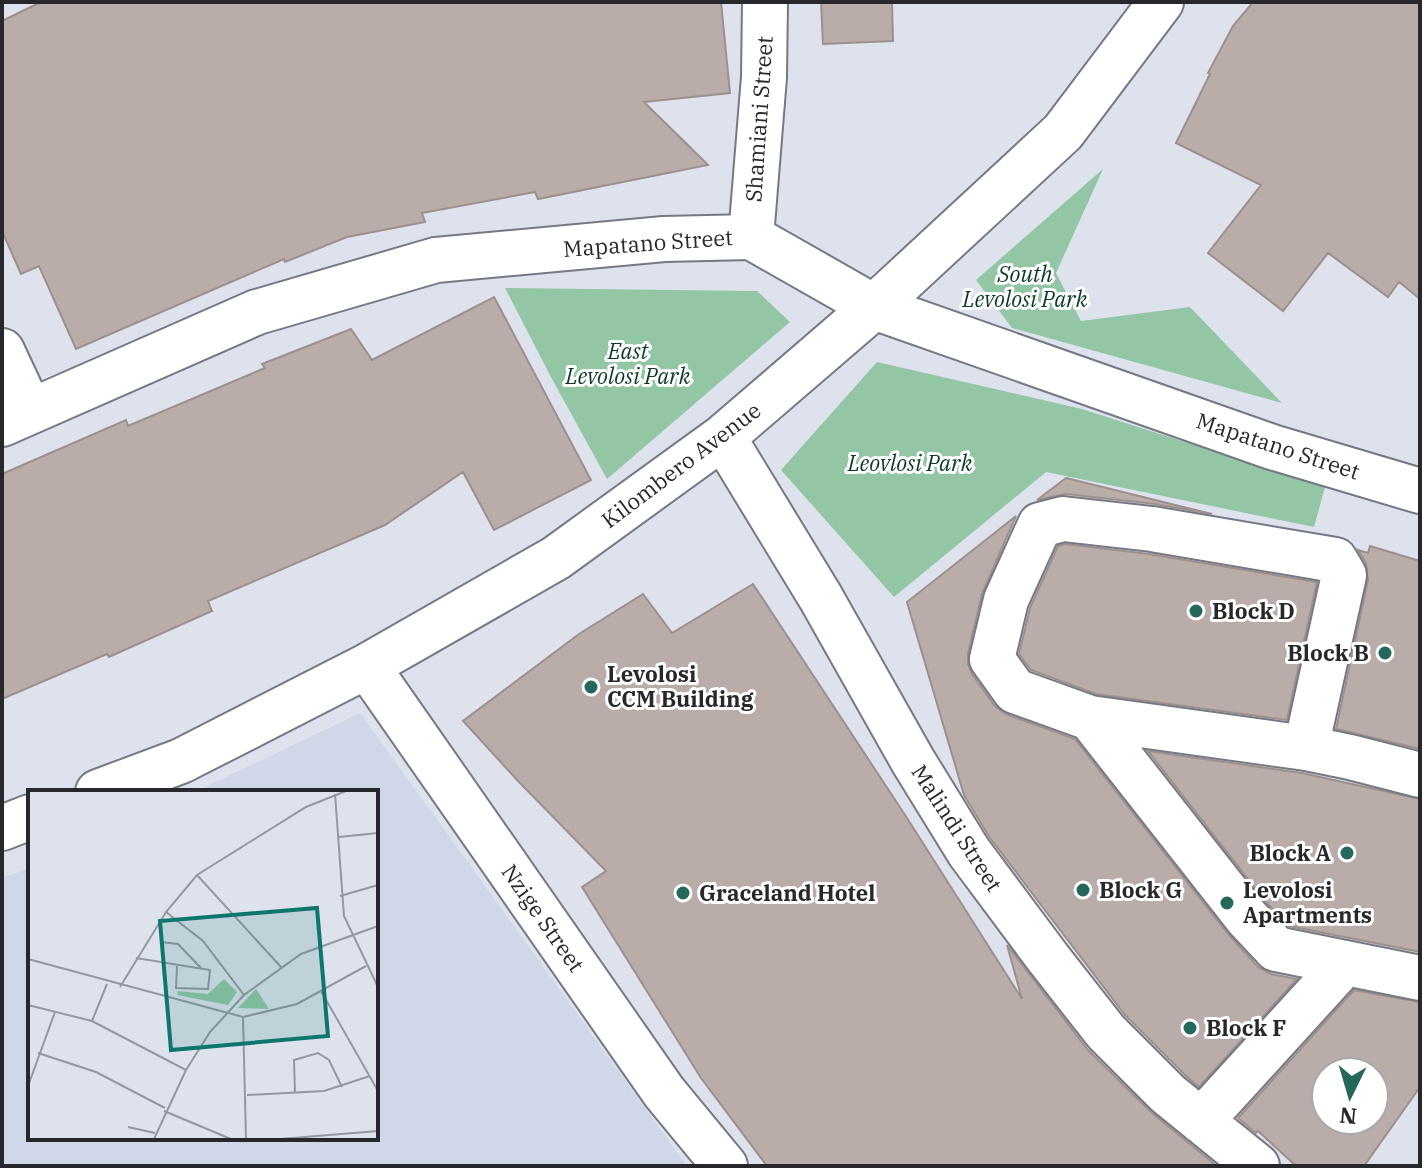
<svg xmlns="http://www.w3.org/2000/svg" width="1422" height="1168" viewBox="0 0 1422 1168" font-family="'IBM Plex Serif',serif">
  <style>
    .built { fill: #d0d7e9 }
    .green { fill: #92c6a5 }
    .building { fill: #baada9; stroke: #9c908c; stroke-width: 2; fill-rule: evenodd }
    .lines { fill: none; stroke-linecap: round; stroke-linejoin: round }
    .minor-casing { stroke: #757983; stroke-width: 48 }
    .minor { stroke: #fff; stroke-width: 44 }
    .poi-dot { fill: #23685b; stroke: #fff; stroke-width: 3 }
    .labels { text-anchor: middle; stroke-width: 6; stroke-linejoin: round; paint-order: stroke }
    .street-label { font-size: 22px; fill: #26282c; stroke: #fff }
    .park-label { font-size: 22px; font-style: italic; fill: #0b3d23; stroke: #fff }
    .poi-label { font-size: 22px; font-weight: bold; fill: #26282c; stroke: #fff; text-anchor: start }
    .inset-road { fill: none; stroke: #9498a0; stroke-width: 2 }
    .view { fill: #0f766e; fill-opacity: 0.15; stroke: #0f766e; stroke-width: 4 }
    .inset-edge { fill: none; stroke: #26282c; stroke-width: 4 }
  </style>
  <rect width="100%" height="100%" fill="#dee2ed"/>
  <path class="built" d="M 360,713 L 687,1166 L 2,1166 L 2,877 L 30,869 L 30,1138 L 376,1138 L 376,792 L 195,792 Z"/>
  <path class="green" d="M 1103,169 L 1056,273 L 1081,321 L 1190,307 L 1282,403 L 1012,328 L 976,280 Z
    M 505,288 L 757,291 L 790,322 L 607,479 L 552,379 Z
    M 877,362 L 1082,409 L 1325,487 L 1314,527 L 1046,472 L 894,597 L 781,470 Z"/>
  <path class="building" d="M 41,2 L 721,2 L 730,93 L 644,102 L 708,165 L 538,199 L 535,192 L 422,213 L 425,222 L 347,237 L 285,262 L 284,259 L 76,349 L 39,266 L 21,274 L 2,231 L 2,21 Z
    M 821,2 L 892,2 L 893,41 L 823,44 Z
    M 1253,2 L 1420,2 L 1420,299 L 1399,282 L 1388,297 L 1328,253 L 1283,311 L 1208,253 L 1261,185 L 1176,143 L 1210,74 L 1208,73 L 1233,26 Z
    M 494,297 L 591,480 L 494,530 L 463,472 L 385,525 L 208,601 L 212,611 L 109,657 L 107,654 L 2,699 L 2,474 L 126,420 L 128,426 L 265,368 L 262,364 L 351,329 L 372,360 Z
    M 1066,478 L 1212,514 L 1155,504 L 1066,494 L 1037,500 Z
    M 1016,516 L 982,594 L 968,653 L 968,664 L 972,674 L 995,706 L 1006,714 L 1075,739 L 1229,935 L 1258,967 L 1271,974 L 1297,979 L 1199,1087 L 1185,1075 L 1125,1015 L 990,838 L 964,795 L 907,602 Z
    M 1065,544 L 1149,554 L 1317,582 L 1287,720 L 1096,694 L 1031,670 L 1019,654 L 1030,608 L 1058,546 Z
    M 1370,546 L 1420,561 L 1420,749 L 1336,729 L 1368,580 L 1366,563 L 1358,550 L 1368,553 Z
    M 753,584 L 907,818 L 1022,999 L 1007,945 L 1088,1050 L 1152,1113 L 1217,1166 L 767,1166 L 701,1078 L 582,887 L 606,871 L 519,782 L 463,721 L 579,634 L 643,594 L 672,633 Z
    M 1148,751 L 1302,773 L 1420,799 L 1420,952 L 1289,926 L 1266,902 Z
    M 1354,990 L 1420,1002 L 1420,1087 L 1364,1166 L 1296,1166 L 1258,1131 L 1256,1133 L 1238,1118 ZM 1326,1072 L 1374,1072 L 1374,1120 L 1326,1120 Z"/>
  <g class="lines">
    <defs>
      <path id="minor" d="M 751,237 L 764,77 L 765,2
        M 2,351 L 30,411
        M 2,424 L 257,312 L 436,260 L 664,239 L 751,237 L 874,307 L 1272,447 L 1420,491
        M 723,437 L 821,598 L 913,761 L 969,852 L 1048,958 L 1106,1032 L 1168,1094 L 1257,1166
        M 367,666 L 664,1092 L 725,1166
        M 1090,718 L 1247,918 L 1276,949 L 1420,978
        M 1306,748 L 1344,575 L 1335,560 L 1152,529 L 1063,519 L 1040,525 L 1006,600 L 992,659 L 1015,691 L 1090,718 L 1306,748 L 1350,757 L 1420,775
        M 98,792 L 181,761 L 367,666 L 556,558 L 723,437 L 874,307 L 1063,132 L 1161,2
        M 2,828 L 30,817
        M 1201,1121 L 1345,963"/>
    </defs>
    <use href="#minor" class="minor-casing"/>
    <use href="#minor" class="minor"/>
  </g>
  <g class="poi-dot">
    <circle cx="1196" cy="611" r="8"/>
    <circle cx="1385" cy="653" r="8"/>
    <circle cx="591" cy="687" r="8"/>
    <circle cx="1347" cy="853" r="8"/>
    <circle cx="1083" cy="890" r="8"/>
    <circle cx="683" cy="893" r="8"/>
    <circle cx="1227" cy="903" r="8"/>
    <circle cx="1190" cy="1028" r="8"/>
  </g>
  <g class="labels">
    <g class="street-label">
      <text transform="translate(759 119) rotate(-86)" y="8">Shamiani Street</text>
      <text transform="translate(648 243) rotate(-4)" y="8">Mapatano Street</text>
      <text transform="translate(1278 446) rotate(18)" y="8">Mapatano Street</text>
      <text transform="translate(681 465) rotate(-37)" y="8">Kilombero Avenue</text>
      <text transform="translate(957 828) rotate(57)" y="8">Malindi Street</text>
      <text transform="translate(543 918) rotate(55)" y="8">Nzige Street</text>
    </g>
    <g class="park-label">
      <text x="1025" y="282">South<tspan x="1025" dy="25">Levolosi Park</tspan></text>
      <text x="628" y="359">East<tspan x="628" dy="25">Levolosi Park</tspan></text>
      <text x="910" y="471">Leovlosi Park</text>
    </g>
    <g class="poi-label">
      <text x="1212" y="619">Block D</text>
      <text x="1369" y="661" text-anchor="end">Block B</text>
      <text x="607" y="682">Levolosi<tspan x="607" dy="25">CCM Building</tspan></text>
      <text x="1331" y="861" text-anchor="end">Block A</text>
      <text x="1099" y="898">Block G</text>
      <text x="1243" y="898">Levolosi<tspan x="1243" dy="25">Apartments</tspan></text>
      <text x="699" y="901">Graceland Hotel</text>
      <text x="1206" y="1036">Block F</text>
    </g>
  </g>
  <g transform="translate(28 790)">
    <rect width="350" height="350" fill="#dee2ed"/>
    <path d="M 196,189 L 209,202 L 200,215 L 149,205 L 150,201 L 180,204 ZM 228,199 L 241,219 L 210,218 Z" fill="#92c6a5"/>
    <path class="inset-road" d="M 307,4 L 316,126 L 350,197M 311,47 L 350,43M 169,85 L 253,177M 312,106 L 350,95M 138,122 L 175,151 L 216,205M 133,152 L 150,154 L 173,178M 108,168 L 182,180 L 180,199 L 148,198 L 149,176M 0,169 L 215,227 L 269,214 L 338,176M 92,197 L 138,122 L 169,85 L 278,17 L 318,1M 293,201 L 350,301M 0,215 L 64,231 L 158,280M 215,227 L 218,349M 64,231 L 79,194M 10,263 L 68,282 L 137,318M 0,296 L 27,222M 267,303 L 266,270 L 290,263 L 301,270 L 314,297M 219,305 L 296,301 L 342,286M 136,321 L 203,349M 100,337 L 127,343M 126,349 L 158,280 L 182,242 L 216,205 L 273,164 L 350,136M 252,349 L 350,341"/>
    <path class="view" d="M 289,118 L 300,246 L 143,260 L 132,131 Z"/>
    <rect width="350" height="350" class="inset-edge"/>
  </g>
  <rect width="1422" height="1168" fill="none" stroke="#26282c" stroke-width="8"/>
  <g transform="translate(1350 1096) rotate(185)"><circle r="38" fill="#ffffff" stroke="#a8a9ab" stroke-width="2"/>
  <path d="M0-6L14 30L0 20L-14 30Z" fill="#23685b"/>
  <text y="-12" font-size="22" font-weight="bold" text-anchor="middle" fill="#26282c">N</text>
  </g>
</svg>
